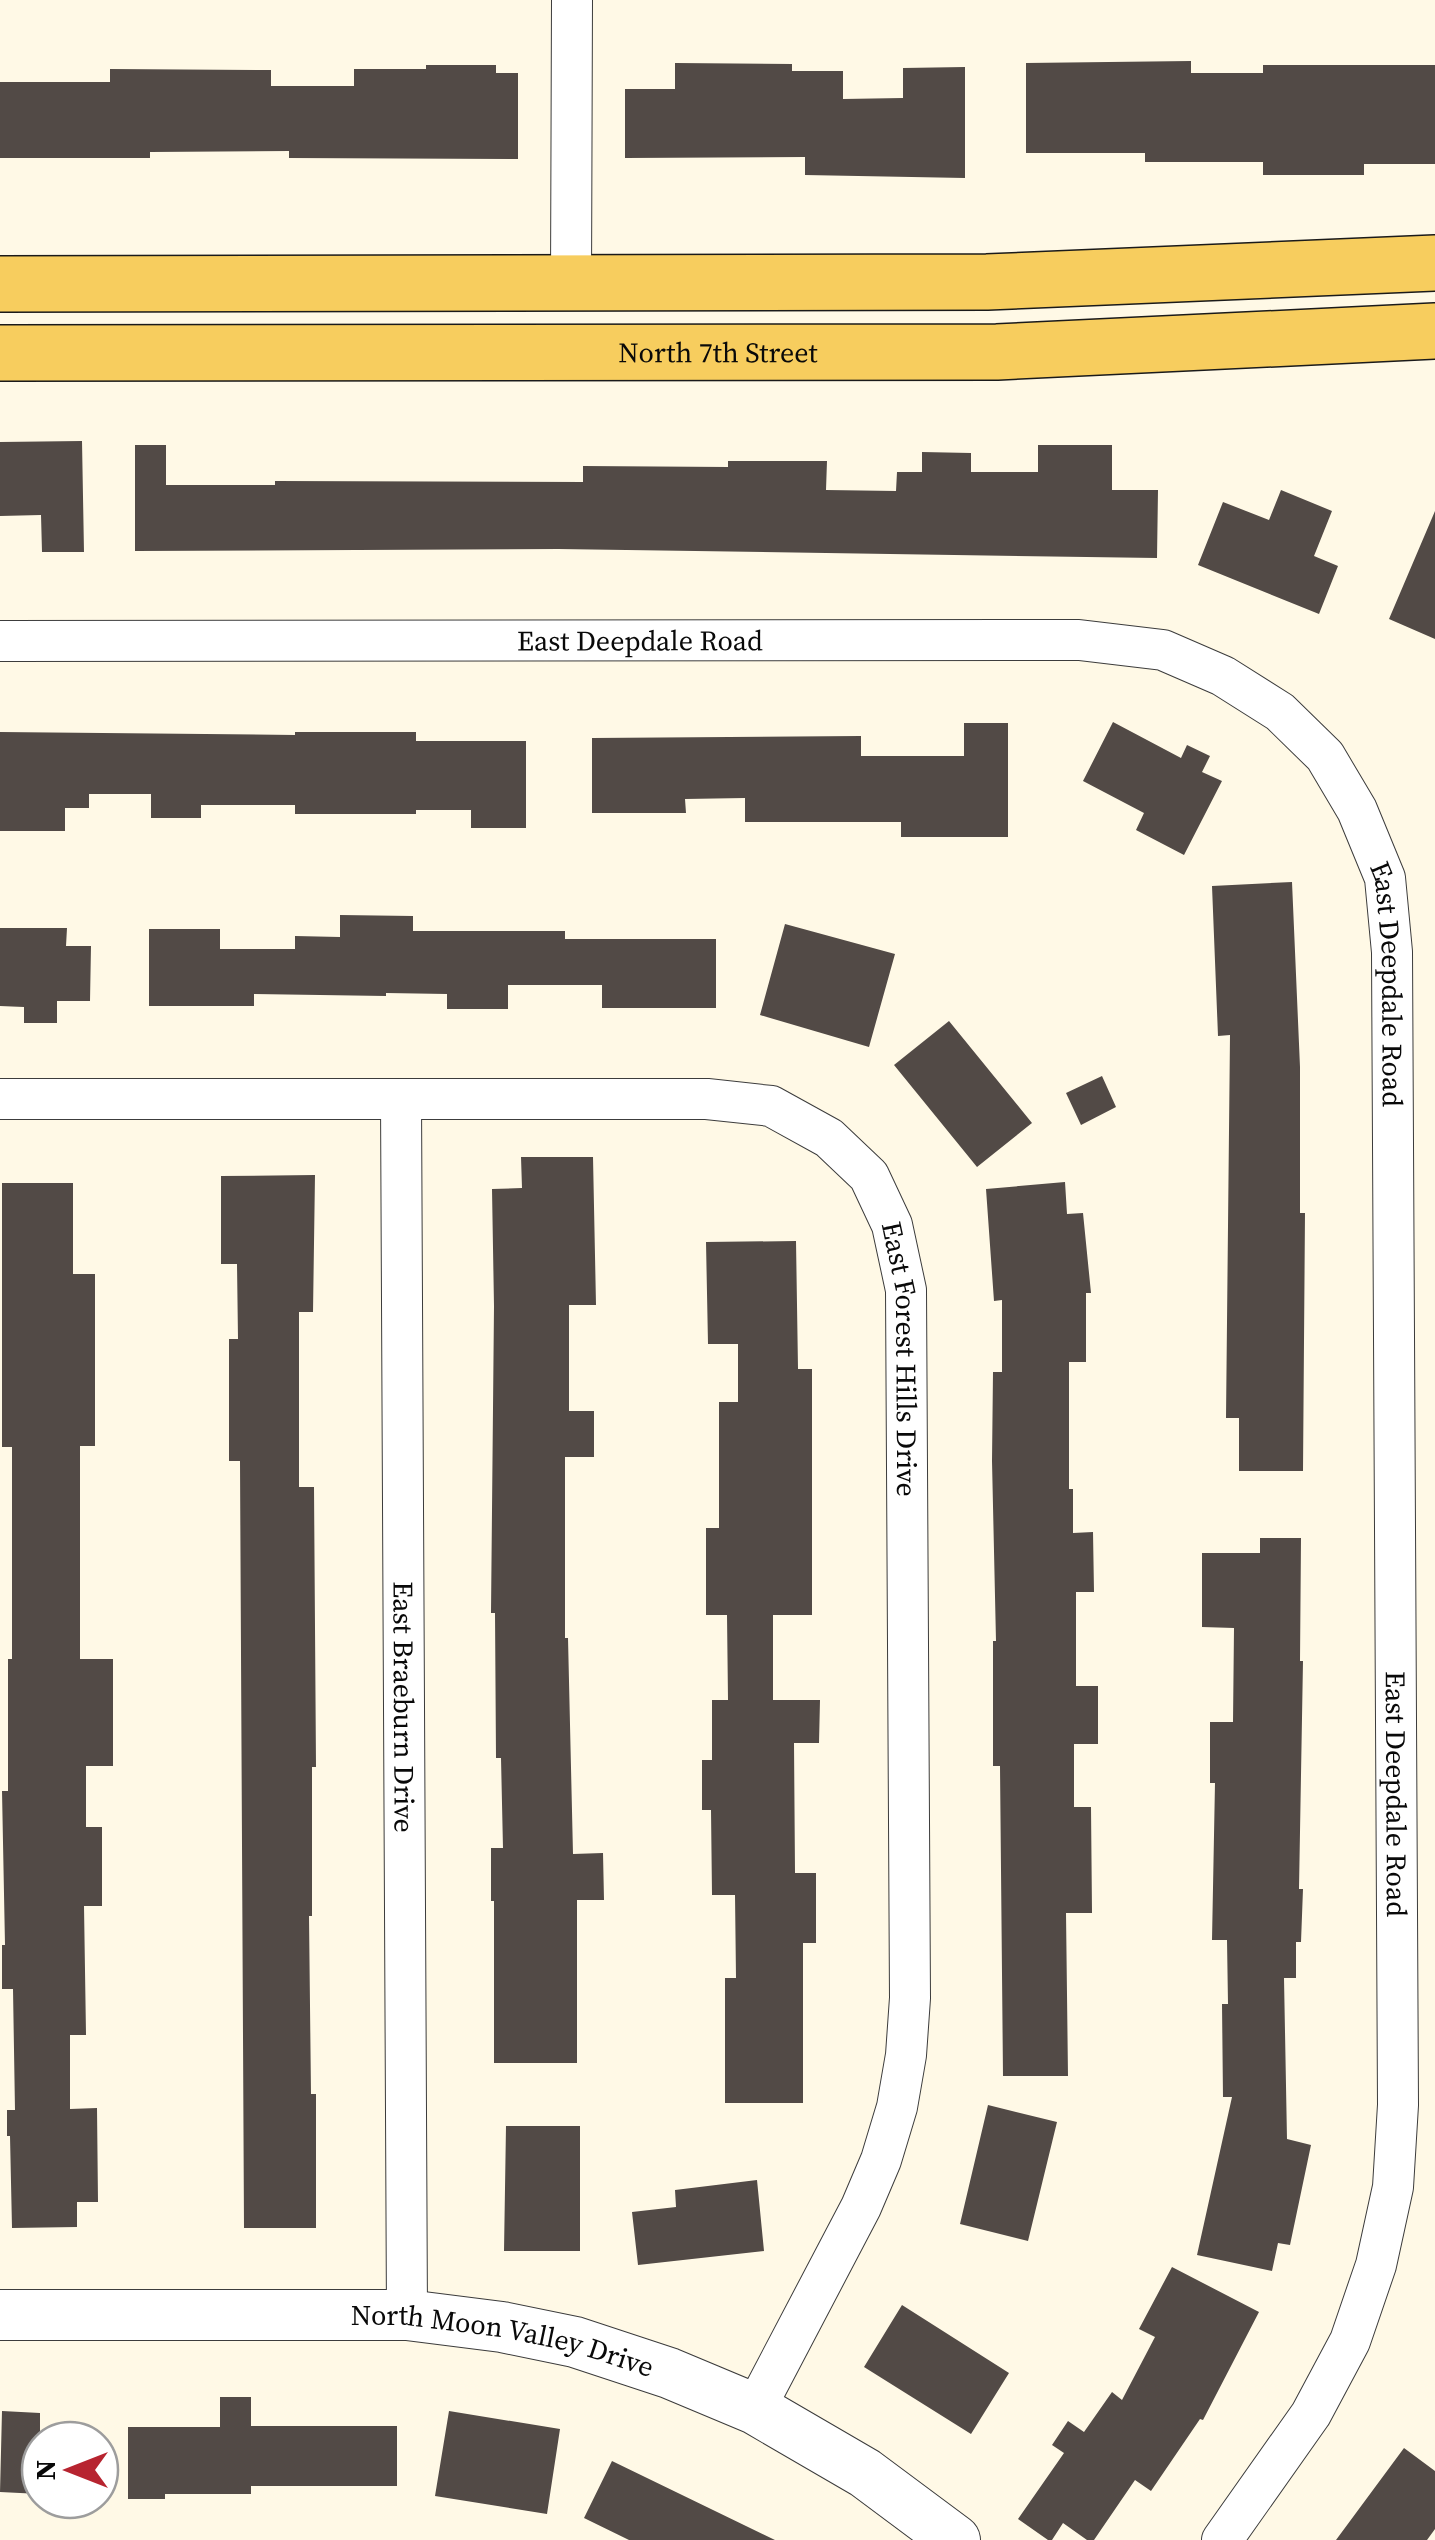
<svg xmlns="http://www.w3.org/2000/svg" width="1435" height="2540" viewBox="0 0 1435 2540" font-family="'Source Serif 4',serif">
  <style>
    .building { fill: #524a46 }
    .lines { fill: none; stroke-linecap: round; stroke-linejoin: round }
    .minor-casing { stroke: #3c3c3c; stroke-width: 42 }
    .tertiary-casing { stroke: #3c3c3c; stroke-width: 52 }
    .primary-casing { stroke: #1a1a1a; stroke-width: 58 }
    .minor { stroke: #fff; stroke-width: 40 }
    .tertiary { stroke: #fff; stroke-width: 50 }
    .primary { stroke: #f7cd5e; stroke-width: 55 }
    .labels { text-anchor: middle; stroke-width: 10; stroke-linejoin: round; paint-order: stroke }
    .street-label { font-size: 28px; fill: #090909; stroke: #fff }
  </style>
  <rect width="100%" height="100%" fill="#fff9e6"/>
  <path class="building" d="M 1191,61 L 1191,73 L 1263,73 L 1263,65 L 1435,65 L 1435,164 L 1364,164 L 1364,175 L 1263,175 L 1263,162 L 1145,162 L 1145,153 L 1026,153 L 1026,63 Z
    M 675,63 L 792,64 L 792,71 L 843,71 L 843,99 L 903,98 L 903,68 L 965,67 L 965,178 L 805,175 L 805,157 L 625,158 L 625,89 L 675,89 Z
    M 426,65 L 496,65 L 496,73 L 518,73 L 518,159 L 289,158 L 289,151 L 150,152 L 150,158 L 0,158 L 0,82 L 110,82 L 110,69 L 271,70 L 271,86 L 354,86 L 354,69 L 426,69 Z
    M 82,441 L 84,552 L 42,552 L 41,515 L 0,516 L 0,442 Z
    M 135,445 L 166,445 L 166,485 L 275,485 L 275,481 L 583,482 L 583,466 L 728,467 L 728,461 L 827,461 L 826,490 L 896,491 L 897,472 L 922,472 L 922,452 L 971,453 L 971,472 L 1038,472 L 1038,445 L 1112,445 L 1112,490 L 1158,490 L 1157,558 L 558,549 L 135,551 Z
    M 1281,490 L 1332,511 L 1314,556 L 1338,566 L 1319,614 L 1198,565 L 1223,502 L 1269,520 Z
    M 1435,511 L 1435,639 L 1389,619 Z
    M 1113,722 L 1181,758 L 1187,745 L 1210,756 L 1202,772 L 1222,781 L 1184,855 L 1136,830 L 1144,813 L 1083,781 Z
    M 964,723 L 1008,723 L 1008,837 L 901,837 L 901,822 L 745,822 L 745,798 L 685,799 L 686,813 L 592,813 L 592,738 L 861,736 L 861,756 L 964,756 Z
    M 0,732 L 295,735 L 295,732 L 416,732 L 416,741 L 526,741 L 526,828 L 471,828 L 471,810 L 416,810 L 416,814 L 295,814 L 295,805 L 201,805 L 201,818 L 151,818 L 151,794 L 89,794 L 89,808 L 65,808 L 65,831 L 0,831 Z
    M 1292,882 L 1300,1067 L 1300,1213 L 1305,1213 L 1303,1471 L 1239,1471 L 1239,1418 L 1226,1418 L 1230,1035 L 1218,1036 L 1212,886 Z
    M 340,915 L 413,916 L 413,931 L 565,931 L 565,939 L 716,939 L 716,1008 L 602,1008 L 602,985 L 508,985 L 508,1009 L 447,1009 L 447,994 L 386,993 L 386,996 L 254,994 L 254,1006 L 149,1006 L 149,929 L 220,929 L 220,949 L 295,949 L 295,936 L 340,937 Z
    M 785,924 L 895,954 L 869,1047 L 760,1015 Z
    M 0,928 L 67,928 L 66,946 L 91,946 L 90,1001 L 57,1001 L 57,1023 L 24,1023 L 24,1007 L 0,1006 Z
    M 949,1021 L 1032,1123 L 977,1167 L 894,1065 Z
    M 1102,1076 L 1116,1107 L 1081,1125 L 1066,1093 Z
    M 521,1157 L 593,1157 L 596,1305 L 569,1305 L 569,1411 L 594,1411 L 594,1457 L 565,1457 L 565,1638 L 568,1638 L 573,1854 L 603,1853 L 604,1900 L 577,1900 L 577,2063 L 494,2063 L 494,1901 L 491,1901 L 491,1848 L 503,1848 L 501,1758 L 496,1758 L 495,1613 L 491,1613 L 494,1306 L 492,1189 L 522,1188 Z
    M 315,1175 L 313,1312 L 299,1312 L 299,1487 L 314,1487 L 316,1767 L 312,1767 L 312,1916 L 309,1916 L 311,2094 L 316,2094 L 316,2228 L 244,2228 L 240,1461 L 229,1461 L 229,1339 L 238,1339 L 237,1264 L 221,1264 L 221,1176 Z
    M 1065,1182 L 1067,1214 L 1083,1213 L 1091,1293 L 1086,1293 L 1086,1362 L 1069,1362 L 1069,1489 L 1073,1489 L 1073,1533 L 1093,1532 L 1094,1592 L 1076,1592 L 1076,1686 L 1098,1686 L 1098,1744 L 1074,1744 L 1074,1807 L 1091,1807 L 1092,1913 L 1066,1913 L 1068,2076 L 1003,2076 L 1000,1766 L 993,1766 L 993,1641 L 996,1641 L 992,1461 L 993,1372 L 1002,1372 L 1002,1300 L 994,1301 L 986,1189 Z
    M 2,1183 L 73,1183 L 73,1274 L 95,1274 L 95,1446 L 80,1446 L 80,1659 L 113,1659 L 113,1766 L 86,1766 L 86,1827 L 102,1827 L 102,1906 L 84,1906 L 86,2035 L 70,2035 L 70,2109 L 97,2108 L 98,2202 L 77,2202 L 77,2227 L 12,2228 L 10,2136 L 7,2136 L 7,2110 L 15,2110 L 13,1989 L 2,1989 L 2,1945 L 5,1945 L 2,1791 L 8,1791 L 8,1659 L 12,1659 L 12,1447 L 2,1447 Z
    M 796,1241 L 798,1369 L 812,1369 L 812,1615 L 773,1615 L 773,1700 L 820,1700 L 819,1743 L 794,1743 L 795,1873 L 816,1873 L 816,1943 L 803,1943 L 803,2103 L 725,2103 L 725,1978 L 736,1978 L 735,1895 L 712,1895 L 711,1810 L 702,1810 L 702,1760 L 712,1760 L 712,1700 L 728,1700 L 727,1615 L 706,1615 L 706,1528 L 719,1528 L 719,1402 L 738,1402 L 738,1344 L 708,1344 L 706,1242 Z
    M 1260,1538 L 1301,1538 L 1300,1661 L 1303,1661 L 1299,1889 L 1303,1889 L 1301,1942 L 1296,1942 L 1296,1978 L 1284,1978 L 1287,2139 L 1311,2145 L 1290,2245 L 1278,2243 L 1272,2271 L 1197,2255 L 1232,2097 L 1223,2097 L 1222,2004 L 1228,2004 L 1227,1940 L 1212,1940 L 1215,1783 L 1210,1783 L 1210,1722 L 1233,1722 L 1234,1628 L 1202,1627 L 1202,1553 L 1260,1553 Z
    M 988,2105 L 1057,2122 L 1028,2241 L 960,2224 Z
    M 506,2126 L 580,2126 L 580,2251 L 504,2251 Z
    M 757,2180 L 764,2251 L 638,2265 L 632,2212 L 676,2207 L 675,2190 Z
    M 1172,2267 L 1259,2312 L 1203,2420 L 1200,2419 L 1151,2491 L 1135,2480 L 1094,2540 L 1087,2540 L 1063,2523 L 1052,2540 L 1048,2540 L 1018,2519 L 1064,2453 L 1052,2445 L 1068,2421 L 1084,2432 L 1112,2392 L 1122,2400 L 1155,2337 L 1139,2329 Z
    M 902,2305 L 1009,2373 L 971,2434 L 864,2367 Z
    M 220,2397 L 251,2397 L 251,2426 L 397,2426 L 397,2486 L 251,2486 L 251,2494 L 165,2494 L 165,2499 L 128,2499 L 128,2427 L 220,2427 Z
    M 2,2411 L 40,2413 L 40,2494 L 0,2492 Z
    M 449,2411 L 560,2429 L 547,2514 L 435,2496 Z
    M 1404,2448 L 1435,2471 L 1435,2529 L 1427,2540 L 1336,2540 Z
    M 612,2461 L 775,2540 L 629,2540 L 584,2518 Z"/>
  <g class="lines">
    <defs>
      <g id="minor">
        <path d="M 571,283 L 572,0"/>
        <path id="s1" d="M 0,641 L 1079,640 L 1163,650 L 1223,676 L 1280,712 L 1325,756 L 1357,810 L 1385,878 L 1392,952 L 1398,2105 L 1393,2187 L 1376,2265 L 1350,2341 L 1311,2414 L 1222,2540"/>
        <path id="s2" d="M 0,1099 L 707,1099 L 771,1106 L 829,1138 L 869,1176 L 892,1225 L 906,1290 L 910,1998 L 906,2055 L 897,2107 L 881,2160 L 861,2207 L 755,2409"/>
        <path id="s3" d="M 401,1099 L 407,2315"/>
      </g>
      <g id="tertiary">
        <path id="s4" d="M 0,2315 L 407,2315 L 502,2327 L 575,2342 L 669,2373 L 755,2409 L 865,2473 L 955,2540"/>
      </g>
      <g id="primary">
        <path d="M 0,284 L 987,282 L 1435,263"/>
        <path id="s5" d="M 0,353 L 997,352 L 1435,331"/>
      </g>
    </defs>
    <use href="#minor" class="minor-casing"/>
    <use href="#tertiary" class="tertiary-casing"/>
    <use href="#primary" class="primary-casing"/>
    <use href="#minor" class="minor"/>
    <use href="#tertiary" class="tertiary"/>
    <use href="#primary" class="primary"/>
  </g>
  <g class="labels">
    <g class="street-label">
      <text dy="10" stroke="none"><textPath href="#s5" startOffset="718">North 7th Street</textPath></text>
      <text dy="10" stroke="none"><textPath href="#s1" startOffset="640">East Deepdale Road</textPath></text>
      <text dy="10" stroke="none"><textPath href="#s1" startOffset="1602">East Deepdale Road</textPath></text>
      <text dy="10" stroke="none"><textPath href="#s2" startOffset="1082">East Forest Hills Drive</textPath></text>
      <text dy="10" stroke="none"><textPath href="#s3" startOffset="608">East Braeburn Drive</textPath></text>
      <text dy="10" stroke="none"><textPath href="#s1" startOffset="2412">East Deepdale Road</textPath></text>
      <text dy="10" stroke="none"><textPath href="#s4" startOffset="505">North Moon Valley Drive</textPath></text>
    </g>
  </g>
  <g transform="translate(70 2470) rotate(270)"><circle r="48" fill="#ffffff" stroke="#9d9d9d" stroke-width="2.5"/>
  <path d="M0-8L18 38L0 25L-18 38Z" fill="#b72430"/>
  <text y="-15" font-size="28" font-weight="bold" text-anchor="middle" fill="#090909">N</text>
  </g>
</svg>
